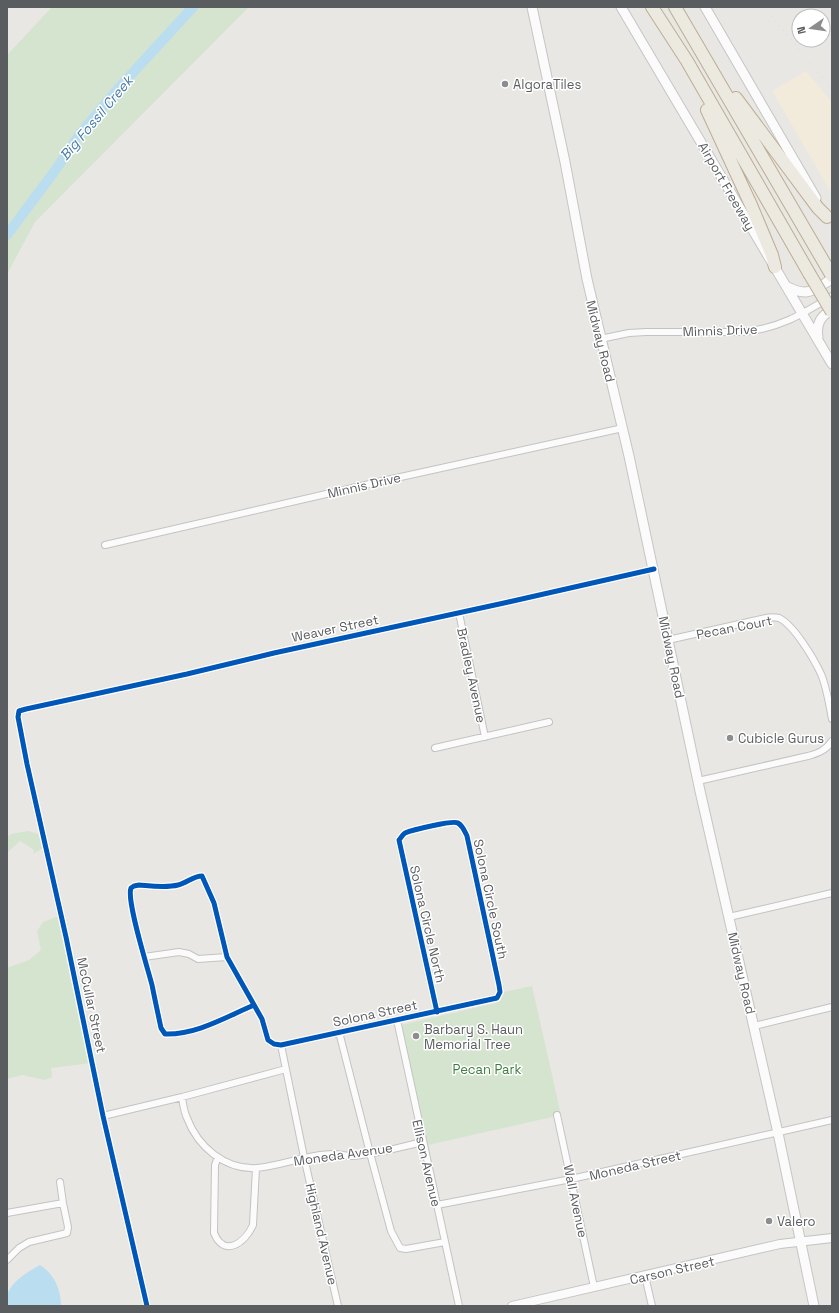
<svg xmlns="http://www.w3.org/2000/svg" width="839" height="1313" viewBox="0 0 839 1313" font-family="'Space Grotesk',sans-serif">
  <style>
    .commercial { fill: #f2ebdc }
    .green { fill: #d4e4cf }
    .water { fill: #baddf0 }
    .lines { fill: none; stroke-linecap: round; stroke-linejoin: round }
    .river { stroke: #baddf0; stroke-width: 10 }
    .minor-casing { stroke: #c3c3c3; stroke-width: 8 }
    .tertiary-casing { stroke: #c3c3c3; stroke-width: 10 }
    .secondary-casing { stroke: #c6c5c5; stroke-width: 11 }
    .motorway-casing { stroke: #bcad94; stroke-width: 14 }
    .minor { stroke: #fcfbfb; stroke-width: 6 }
    .tertiary { stroke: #fcfbfb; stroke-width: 8 }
    .secondary { stroke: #fcfbfb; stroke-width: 9 }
    .motorway { stroke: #ece9e0; stroke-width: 12 }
    .rail { stroke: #e0e0e0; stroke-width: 1.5; stroke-dasharray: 1 5; stroke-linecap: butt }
    .motorway-bridge-casing { stroke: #bcad94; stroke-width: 14; stroke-linecap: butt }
    .motorway-bridge { stroke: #ece9e0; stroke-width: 12 }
    .cycleway-casing { stroke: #fff; stroke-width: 8 }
    .cycleway { stroke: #0057b8; stroke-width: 5 }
    .poi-dot { fill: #8c8d8e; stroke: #fff; stroke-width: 1.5 }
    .labels { text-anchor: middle; stroke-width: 3; stroke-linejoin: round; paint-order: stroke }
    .poi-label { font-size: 13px; fill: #5a5d60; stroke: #fff; text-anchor: start }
    .street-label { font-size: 13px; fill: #5a5d60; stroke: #fff }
    .park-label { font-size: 13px; fill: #3d7d3c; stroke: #fff }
    .water-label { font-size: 14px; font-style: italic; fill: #467ba6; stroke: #fff }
  </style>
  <rect width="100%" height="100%" fill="#e9e7e3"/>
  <path class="commercial" d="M 806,71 L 832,102 L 832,194 L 772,91 Z"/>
  <path class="green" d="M 52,7 L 249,7 L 35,222 L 7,274 L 7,55 Z
    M 28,831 L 38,834 L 43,848 L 33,854 L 34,850 L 20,841 L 7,853 L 7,837 L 11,834 Z
    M 61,915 L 92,1063 L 51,1068 L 52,1077 L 45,1080 L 22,1075 L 7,1079 L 7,968 L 29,960 L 41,950 L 37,931 L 43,922 Z
    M 532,986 L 561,1115 L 428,1145 L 401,1025 L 496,1003 L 504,992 Z"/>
  <path class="water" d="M 40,1265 C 54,1274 61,1289 61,1306 L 7,1306 C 7,1303 6,1299 7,1296 C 10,1282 29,1271 40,1265 Z"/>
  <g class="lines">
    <path class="river" d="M 7,235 L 54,172 L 80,134 L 117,90 L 193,7"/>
    <defs>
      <path id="minor" d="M 600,339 L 629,333 L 646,332 L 743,332 C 780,328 801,315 832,296
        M 105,545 L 387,480 L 623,428
        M 459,613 L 485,737
        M 668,640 L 766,618 C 770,617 775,617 779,618 C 794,625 814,659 821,674 C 827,688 829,704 832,719
        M 435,748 L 549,722
        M 698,781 L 808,756 C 819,753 826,750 832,741
        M 729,917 L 832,893
        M 144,957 L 179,952 L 189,954 L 198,959 L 227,957
        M 254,1005 C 226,1017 196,1035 165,1034 L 161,1028 C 158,1014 155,1000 152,985 C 148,969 126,900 131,888 L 134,886 L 139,885 C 152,886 166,888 178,885 C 187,883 193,876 202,876 L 214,903 L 227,957 L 262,1019 L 268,1040 L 274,1044 L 281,1045 L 497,998 L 500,992 L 499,985 L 467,836 C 465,832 463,826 458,823 C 453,820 412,830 405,833 C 402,835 401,838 399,840 L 437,1012
        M 397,1020 L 459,1306
        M 754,1026 L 832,1007
        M 339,1032 L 370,1153 L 391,1231 L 400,1248 L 406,1249 L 445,1242
        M 281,1045 L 304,1157 L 338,1306
        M 182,1097 C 183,1104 184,1112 187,1118 C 198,1147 225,1170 257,1168 C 278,1166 299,1158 320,1155 C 324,1155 328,1154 332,1154 C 339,1154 346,1156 353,1156 C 376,1154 400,1147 423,1142
        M 557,1115 L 594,1287
        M 103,1116 L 182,1097 L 286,1069
        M 218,1157 L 215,1165 L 214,1233 C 224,1258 245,1243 253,1225 L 256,1168
        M 437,1205 L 571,1179 L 832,1120
        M 7,1213 L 63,1203
        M 7,1260 L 19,1248 L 29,1242 L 67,1233 L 68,1227 L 63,1203 L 60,1182
        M 645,1276 L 652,1306
        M 147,1306 L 103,1116 L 66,937 L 27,764 L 18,717 L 19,711 L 26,709 L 187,674 L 274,653 L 504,603 L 654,569"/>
      <path id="tertiary" d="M 512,1306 L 780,1244 L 832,1238"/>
      <path id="secondary" d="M 532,7 L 565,162 L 587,279 L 629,456 L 700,791 L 778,1133 L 814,1306
        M 621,7 L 832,364
        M 705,7 L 816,198
        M 786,286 C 808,298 813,290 832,279
        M 818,337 C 816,324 820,316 832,310"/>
      <path id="motorway" d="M 652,7 L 687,61 L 809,273
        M 675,7 L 832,276
        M 736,98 L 818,208 L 827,217
        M 707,110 L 751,205 L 772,255 L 775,267"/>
    </defs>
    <use href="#minor" class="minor-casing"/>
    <use href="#tertiary" class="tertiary-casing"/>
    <use href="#secondary" class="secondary-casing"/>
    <use href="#motorway" class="motorway-casing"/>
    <use href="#minor" class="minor"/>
    <use href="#tertiary" class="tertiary"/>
    <use href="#secondary" class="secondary"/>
    <use href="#motorway" class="motorway"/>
    <path class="rail" d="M 764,7 L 832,89"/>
    <defs>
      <path id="motorway-bridge" d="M 809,273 L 832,312"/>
    </defs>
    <use href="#motorway-bridge" class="motorway-bridge-casing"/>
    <use href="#motorway-bridge" class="motorway-bridge"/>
    <defs>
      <path id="cycleway" d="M 254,1005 C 226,1017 196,1035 165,1034 L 161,1028 C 158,1014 155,1000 152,985 C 148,969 126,900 131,888 L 134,886 L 139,885 C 152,886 166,888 178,885 C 187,883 193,876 202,876 L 214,903 L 227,957 L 262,1019 L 268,1040 L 274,1044 L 281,1045 L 497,998 L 500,992 L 499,985 L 467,836 C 465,832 463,826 458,823 C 453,820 412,830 405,833 C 402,835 401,838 399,840 L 437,1012
        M 147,1306 L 103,1116 L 66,937 L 27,764 L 18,717 L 19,711 L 26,709 L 187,674 L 274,653 L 504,603 L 654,569"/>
    </defs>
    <use href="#cycleway" class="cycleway-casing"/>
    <use href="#cycleway" class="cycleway"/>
  </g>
  <g class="poi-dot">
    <circle cx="505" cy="84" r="4"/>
    <circle cx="730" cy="738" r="4"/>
    <circle cx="416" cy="1036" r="4"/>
    <circle cx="769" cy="1221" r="4"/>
  </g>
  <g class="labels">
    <g class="poi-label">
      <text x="513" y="89">AlgoraTiles</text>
      <text x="738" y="743">Cubicle Gurus</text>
      <text x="424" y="1034">Barbary S. Haun<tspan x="424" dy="15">Memorial Tree</tspan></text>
      <text x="777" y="1226">Valero</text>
    </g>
    <g class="street-label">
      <text transform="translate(727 186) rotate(60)" y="5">Airport Freeway</text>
      <text transform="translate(720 330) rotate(-2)" y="5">Minnis Drive</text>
      <text transform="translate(601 341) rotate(76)" y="5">Midway Road</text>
      <text transform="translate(364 485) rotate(-13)" y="5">Minnis Drive</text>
      <text transform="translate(734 627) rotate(-11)" y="5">Pecan Court</text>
      <text transform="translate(335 628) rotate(-12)" y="5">Weaver Street</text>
      <text transform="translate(672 657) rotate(78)" y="5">Midway Road</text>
      <text transform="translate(472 675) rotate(78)" y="5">Bradley Avenue</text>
      <text transform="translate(491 899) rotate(78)" y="5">Solona Circle South</text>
      <text transform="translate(428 924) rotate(77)" y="5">Solona Circle North</text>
      <text transform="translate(742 973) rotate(77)" y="5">Midway Road</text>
      <text transform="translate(92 1005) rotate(78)" y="5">McCullar Street</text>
      <text transform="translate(375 1013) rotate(-12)" y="5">Solona Street</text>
      <text transform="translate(343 1154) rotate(-8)" y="5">Moneda Avenue</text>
      <text transform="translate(427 1163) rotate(77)" y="5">Ellison Avenue</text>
      <text transform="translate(635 1165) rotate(-13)" y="5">Moneda Street</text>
      <text transform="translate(576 1201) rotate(78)" y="5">Wall Avenue</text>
      <text transform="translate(322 1234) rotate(77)" y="5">Highland Avenue</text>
      <text transform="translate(672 1270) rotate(-13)" y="5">Carson Street</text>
    </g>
    <g class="park-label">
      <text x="487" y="1074">Pecan Park</text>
    </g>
    <g class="water-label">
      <text transform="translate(96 118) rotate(-50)" y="5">Big Fossil Creek</text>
    </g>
  </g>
  <rect width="839" height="1313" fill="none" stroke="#5a5d60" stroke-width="16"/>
  <g transform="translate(811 28) rotate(257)"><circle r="19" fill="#ffffff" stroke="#bdbebf"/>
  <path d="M0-3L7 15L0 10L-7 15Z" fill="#8c8d8e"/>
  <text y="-6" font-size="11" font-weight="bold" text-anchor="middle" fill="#5a5d60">N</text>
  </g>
</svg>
